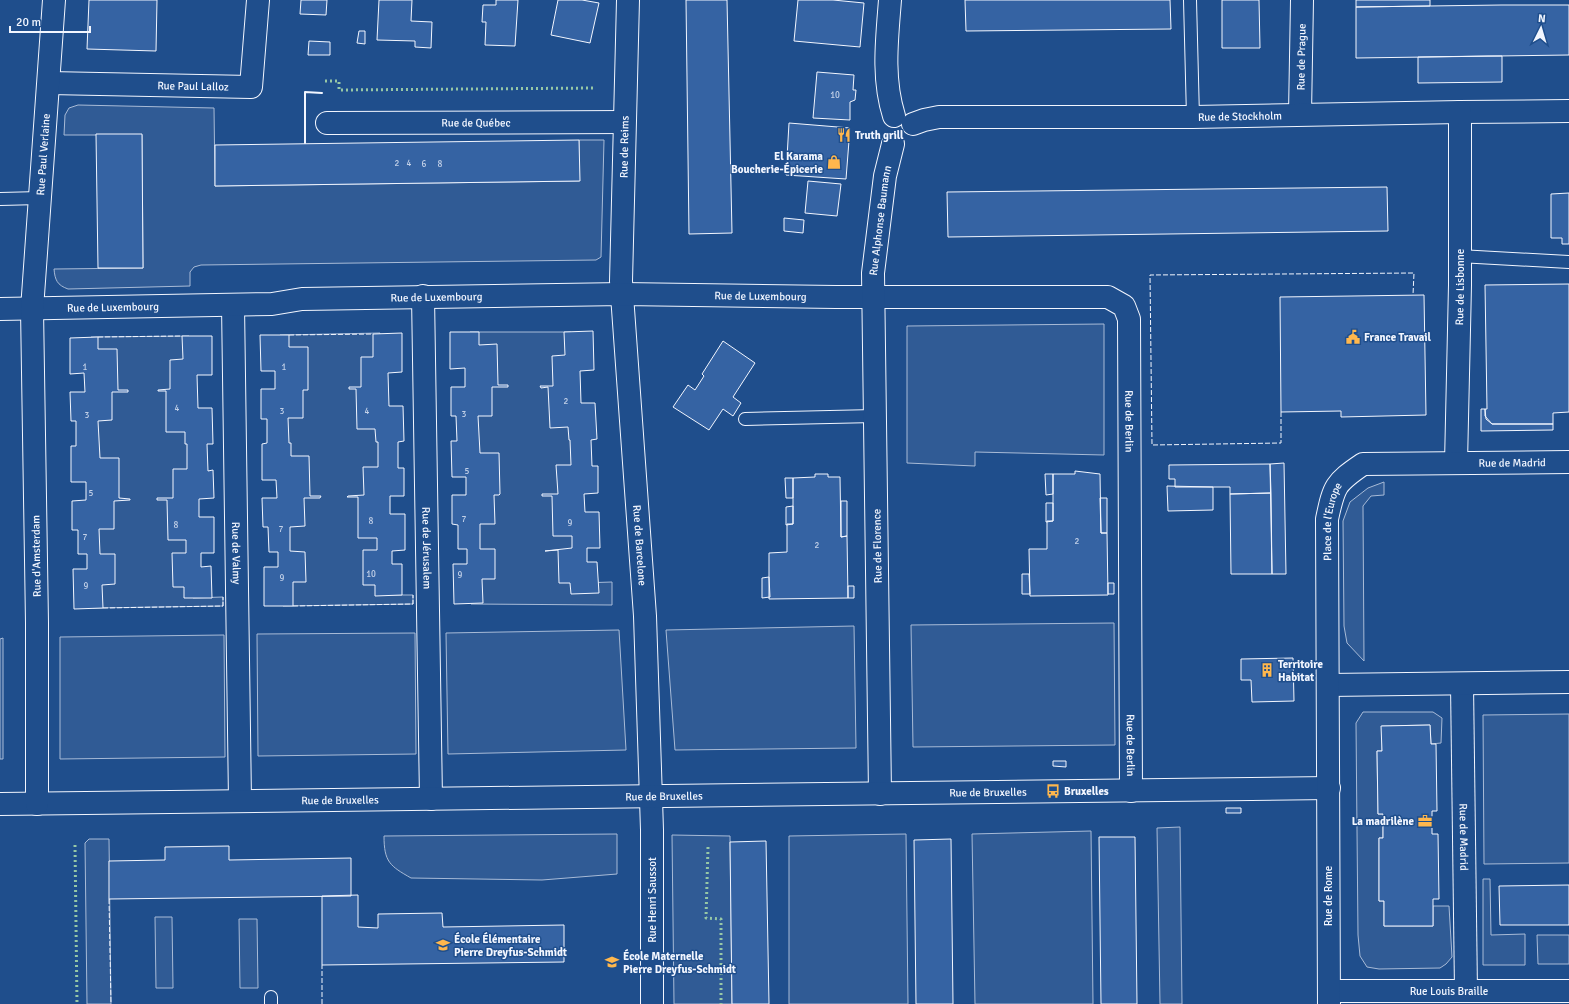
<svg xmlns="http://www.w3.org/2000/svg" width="1569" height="1004" viewBox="0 0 1569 1004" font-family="Signika,sans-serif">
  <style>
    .green { fill: #305b95; stroke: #a8bbd7 }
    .building { fill: #3563a3; stroke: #f2f6ff }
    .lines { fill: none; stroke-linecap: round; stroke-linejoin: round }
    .lane-casing { stroke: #f2f6ff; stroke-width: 14 }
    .street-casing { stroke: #f2f6ff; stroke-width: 24 }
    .lane { stroke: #1f4e8c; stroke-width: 12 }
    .street { stroke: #1f4e8c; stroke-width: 22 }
    .hedge { stroke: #97c8a6; stroke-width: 3; stroke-dasharray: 2 3; stroke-linecap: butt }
    .fence { stroke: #f2f6ff; stroke-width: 1; stroke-dasharray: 5 2; stroke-linecap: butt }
    .wall { stroke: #f2f6ff; stroke-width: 2 }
    .labels { text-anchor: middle; stroke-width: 3; stroke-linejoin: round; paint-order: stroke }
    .number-label { font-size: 9px; fill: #c3d1e8 }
    .street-label { font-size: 11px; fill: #f2f6ff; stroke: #1f4e8c }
    .poi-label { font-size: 11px; font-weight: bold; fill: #f2f6ff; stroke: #1f4e8c; text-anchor: start }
  </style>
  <rect width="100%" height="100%" fill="#1f4e8c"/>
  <path class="green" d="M 78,105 L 214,108 L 215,186 L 579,181 L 579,140 L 604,140 L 601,257 L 596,260 L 201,265 L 194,267 L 190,272 L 190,286 L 68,289 C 57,285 55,280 54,269 L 143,268 L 142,135 L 64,135 L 65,115 L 69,108 Z
    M 1104,324 L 1104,455 L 975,452 L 975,466 L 907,463 L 907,326 Z
    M 470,332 L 571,332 L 581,583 L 612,582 L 612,605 L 471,604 Z
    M 380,333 L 386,595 L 413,595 L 413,604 L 283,606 L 280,335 Z
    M 189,336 L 193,598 L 223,597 L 223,606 L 93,608 L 91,337 Z
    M 1384,482 L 1384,495 L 1371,496 L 1363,506 L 1364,661 L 1347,643 L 1344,626 L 1343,521 L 1350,502 L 1368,488 Z
    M 1114,623 L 1115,745 L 913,747 L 911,625 Z
    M 854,626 L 856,748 L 675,750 L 666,630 Z
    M 619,630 L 626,750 L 448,754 L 446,633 Z
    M 415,633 L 416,754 L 258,756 L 257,634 Z
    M 224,635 L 225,757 L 60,759 L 60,637 Z
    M 3,638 L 3,759 L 0,759 L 0,639 Z
    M 1363,712 L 1433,712 L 1442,718 L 1441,743 L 1431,744 L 1430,725 L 1382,726 L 1382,751 L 1377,751 L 1378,814 L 1383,814 L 1383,838 L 1379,838 L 1379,901 L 1384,901 L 1384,926 L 1433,926 L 1433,906 L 1449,906 L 1452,957 L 1446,964 L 1440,968 L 1379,969 L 1367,967 L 1360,956 L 1358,935 L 1356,723 Z
    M 1569,714 L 1569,863 L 1484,864 L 1483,715 Z
    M 1180,827 L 1182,1004 L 1160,1004 L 1157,828 Z
    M 1091,831 L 1093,1004 L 975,1004 L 972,834 Z
    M 617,834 L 617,874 L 542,880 L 411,878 C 390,866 384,862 384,836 Z
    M 906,834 L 908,1004 L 789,1004 L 789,836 Z
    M 672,835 L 730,836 L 732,1004 L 674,1004 Z
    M 89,839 L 109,839 L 111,1004 L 87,1004 L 85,843 Z
    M 1483,879 L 1490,879 L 1491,935 L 1525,934 L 1525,965 L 1483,965 Z
    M 155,917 L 172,917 L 173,988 L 156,988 Z
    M 239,919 L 257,919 L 258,988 L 240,988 Z
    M 1537,935 L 1569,935 L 1569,964 L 1538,964 Z"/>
  <path class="building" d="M 89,0 L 157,0 L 156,51 L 87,49 Z
    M 301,0 L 327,0 L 326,15 L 300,14 Z
    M 379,0 L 412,0 L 411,21 L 432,22 L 431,48 L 415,47 L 415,41 L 377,40 Z
    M 496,0 L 518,0 L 515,46 L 485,45 L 486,22 L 482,22 L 483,5 L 496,5 Z
    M 558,0 L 582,0 L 599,3 L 590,43 L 551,35 Z
    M 686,0 L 727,0 L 732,233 L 689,234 Z
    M 798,0 L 833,0 L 864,3 L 860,47 L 794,41 Z
    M 965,0 L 1170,0 L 1171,29 L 966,31 Z
    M 1222,0 L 1259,0 L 1260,48 L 1222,48 Z
    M 1356,0 L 1430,0 L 1430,6 L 1356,7 Z
    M 1501,5 L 1569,5 L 1569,55 L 1356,58 L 1356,7 Z
    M 359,31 L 365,31 L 365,44 L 357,43 Z
    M 309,41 L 330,42 L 330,55 L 308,55 Z
    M 1488,56 L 1502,56 L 1502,82 L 1418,83 L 1418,57 Z
    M 817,72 L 854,75 L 853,90 L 856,90 L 855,100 L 850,102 L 850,120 L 813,118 Z
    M 789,123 L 850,128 L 846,179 L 786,175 Z
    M 96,134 L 142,134 L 143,268 L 98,268 Z
    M 579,140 L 580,181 L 215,186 L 215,145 Z
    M 808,181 L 841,184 L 837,216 L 805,213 Z
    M 1387,187 L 1388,231 L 948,237 L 947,192 Z
    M 1569,193 L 1569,244 L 1562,244 L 1562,238 L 1551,238 L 1551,194 Z
    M 784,218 L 804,220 L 803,233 L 784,231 Z
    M 1569,284 L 1569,412 L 1553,413 L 1553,424 L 1492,424 L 1485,416 L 1485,409 L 1487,409 L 1485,285 Z
    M 1424,295 L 1426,415 L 1341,417 L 1341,411 L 1281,412 L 1280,297 Z
    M 593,331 L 594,370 L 580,371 L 581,403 L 595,403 L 597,439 L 591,440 L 592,466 L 598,466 L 598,493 L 584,494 L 585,512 L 599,512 L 600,548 L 587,548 L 587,562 L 597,562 L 599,593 L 571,594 L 570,583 L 559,583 L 558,550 L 545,551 L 572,548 L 572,536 L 553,536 L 552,496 L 542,496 L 542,494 L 558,494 L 556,465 L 571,465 L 570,440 L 569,440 L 568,427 L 550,428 L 548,387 L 541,388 L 540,386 L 553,386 L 552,356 L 565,355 L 564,332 Z
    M 450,332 L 479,332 L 479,345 L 497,344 L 498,385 L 508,385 L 508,387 L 492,387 L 492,416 L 478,416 L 480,453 L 499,453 L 500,494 L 499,495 L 494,495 L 495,524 L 480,524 L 480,549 L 495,549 L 495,579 L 482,579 L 483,603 L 454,604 L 453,564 L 467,564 L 467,549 L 458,549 L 458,525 L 452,524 L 452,495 L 466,495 L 466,477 L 452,477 L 451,441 L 457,441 L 456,416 L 451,416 L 451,387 L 465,387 L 465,368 L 450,369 Z
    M 402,333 L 402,372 L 388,373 L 389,406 L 403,406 L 404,441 L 398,442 L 398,468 L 404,468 L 404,496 L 390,496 L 390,514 L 405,514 L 405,550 L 392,551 L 392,564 L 402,564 L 402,595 L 375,596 L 375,585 L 363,585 L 363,550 L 377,550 L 377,538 L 358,538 L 358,497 L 347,497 L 348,496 L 364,495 L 363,467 L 378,467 L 378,442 L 376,442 L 375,429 L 357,429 L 356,389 L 349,389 L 349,387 L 361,387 L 361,357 L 373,357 L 373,334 Z
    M 260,335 L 289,335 L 289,347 L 308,347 L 308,390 L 303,390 L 303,418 L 288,418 L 289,443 L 291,443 L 291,456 L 309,456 L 310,496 L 321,496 L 320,498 L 304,498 L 305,526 L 290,527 L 290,551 L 305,552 L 306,582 L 293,582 L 293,606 L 264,606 L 264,567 L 278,567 L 278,552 L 269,552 L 268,527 L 263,527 L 262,498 L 277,498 L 276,480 L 262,480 L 262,444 L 267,443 L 267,419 L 261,419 L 261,389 L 275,389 L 275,371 L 261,371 Z
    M 182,336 L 212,336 L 212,375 L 197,375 L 198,408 L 212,408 L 213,444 L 207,444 L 208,471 L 213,470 L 214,498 L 199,499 L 199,517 L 214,517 L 214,553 L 201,553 L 201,567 L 211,566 L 212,598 L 184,598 L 184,587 L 173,587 L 172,553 L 186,553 L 186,540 L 168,540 L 167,500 L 157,500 L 157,498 L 173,498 L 173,469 L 187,469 L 187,444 L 185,444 L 185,432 L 166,432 L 166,391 L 158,391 L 158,390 L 170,389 L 170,360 L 183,359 Z
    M 98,337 L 98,349 L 117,349 L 118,390 L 128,390 L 128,392 L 112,392 L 112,420 L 98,421 L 100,458 L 119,458 L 119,498 L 130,499 L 130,500 L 114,501 L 114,529 L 99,529 L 100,554 L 115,554 L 115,584 L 102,585 L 103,608 L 74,609 L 73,569 L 87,569 L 87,554 L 78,554 L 78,530 L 72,530 L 72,501 L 86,500 L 86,482 L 71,482 L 71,446 L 76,446 L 76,421 L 71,421 L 70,392 L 85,392 L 84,373 L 70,374 L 70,338 Z
    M 723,341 L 755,363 L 733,397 L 741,403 L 733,416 L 723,409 L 709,430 L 673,407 L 688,385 L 695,390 L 704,376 L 702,374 Z
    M 1481,409 L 1485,409 L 1486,419 L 1492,424 L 1553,424 L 1553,430 L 1481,431 Z
    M 1284,463 L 1286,574 L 1272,574 L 1270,464 Z
    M 1270,464 L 1271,493 L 1230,494 L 1230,487 L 1175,487 L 1175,479 L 1169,479 L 1169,465 Z
    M 1075,471 L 1100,474 L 1101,533 L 1107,533 L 1108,595 L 1030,596 L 1029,549 L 1047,549 L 1047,521 L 1053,521 L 1053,474 L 1075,474 Z
    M 815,474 L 828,474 L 828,477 L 840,477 L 841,537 L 847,536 L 848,598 L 769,599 L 769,553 L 787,552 L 787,524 L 793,524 L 793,478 L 815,477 Z
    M 1045,474 L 1053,474 L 1053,494 L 1046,495 Z
    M 785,478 L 793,478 L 793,498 L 786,498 Z
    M 1167,486 L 1213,487 L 1213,510 L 1168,511 Z
    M 1271,493 L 1272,574 L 1231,574 L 1230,494 Z
    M 1100,498 L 1107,498 L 1107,533 L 1101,533 Z
    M 841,501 L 847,501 L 847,536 L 841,537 Z
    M 1046,503 L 1053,503 L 1053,521 L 1046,522 Z
    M 793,506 L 793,524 L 786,525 L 786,507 Z
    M 1022,574 L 1029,574 L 1030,594 L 1022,594 Z
    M 769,577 L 770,597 L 762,598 L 762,578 Z
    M 1108,583 L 1114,583 L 1114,594 L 1108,594 Z
    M 848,586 L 854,586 L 854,598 L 848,598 Z
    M 1293,658 L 1294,701 L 1252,702 L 1251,680 L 1241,680 L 1241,659 Z
    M 1430,725 L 1431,744 L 1436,744 L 1437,811 L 1432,811 L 1432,834 L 1438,834 L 1439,899 L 1433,899 L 1433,926 L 1384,926 L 1384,901 L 1379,901 L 1379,838 L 1383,838 L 1383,814 L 1378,814 L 1377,751 L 1382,751 L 1381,726 Z
    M 1053,761 L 1066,761 L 1066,767 L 1053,766 Z
    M 1226,808 L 1241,808 L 1241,813 L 1226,813 Z
    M 1099,837 L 1135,837 L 1137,1004 L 1101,1004 Z
    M 951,839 L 953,1004 L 916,1004 L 914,840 Z
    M 766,841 L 769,1004 L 732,1004 L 730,842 Z
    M 229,846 L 229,860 L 351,858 L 351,896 L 109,899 L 109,861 L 165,860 L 165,847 Z
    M 1569,885 L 1569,925 L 1500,925 L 1499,886 Z
    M 358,895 L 358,927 L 378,928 L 378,914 L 442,913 L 443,927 L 564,925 L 564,962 L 322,965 L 322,896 Z"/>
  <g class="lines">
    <defs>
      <path id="lane" d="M 1190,0 L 1193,117
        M 0,199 L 40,198
        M 1459,256 L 1569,262
        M 745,419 L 875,416
        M 271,997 L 271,1004"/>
      <g id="street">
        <path id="s1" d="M 628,0 L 621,281 L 645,616 L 652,830 L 652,1004"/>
        <path d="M 890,0 C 887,39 882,78 894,116"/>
        <path id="s2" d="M 49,83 L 251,87 L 258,0"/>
        <path id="s3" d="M 1300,114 L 1302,0"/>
        <path id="s4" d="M 327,123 L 624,122"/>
        <path id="s5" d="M 913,124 L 924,120 L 939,117 L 1193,117 L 1460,112 L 1569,111"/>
        <path id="s6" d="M 423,296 L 431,799"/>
        <path id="s7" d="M 233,305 L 240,801"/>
        <path id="s8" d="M 0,309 L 272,304 L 302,299 L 623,294 L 836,297 L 1108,297 L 1124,306 L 1129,319 L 1131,791"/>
        <path id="s9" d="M 1456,463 L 1460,285 L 1460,112"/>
        <path id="s10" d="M 1462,684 L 1466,991"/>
        <path d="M 1328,685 L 1569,682"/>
        <path id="s11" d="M 880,794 L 873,273 L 885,176 L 893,144"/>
        <path id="s12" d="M 0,804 L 1329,788"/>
        <path id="s13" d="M 37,804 L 37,623 L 32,309 L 54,0"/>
        <path id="s14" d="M 1329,991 L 1569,991"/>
        <path id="s15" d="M 1329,1004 L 1327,519 C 1334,486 1335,483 1363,464 L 1569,462"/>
      </g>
    </defs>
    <use href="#lane" class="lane-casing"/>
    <use href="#street" class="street-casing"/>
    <use href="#lane" class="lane"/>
    <use href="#street" class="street"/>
    <path class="hedge" d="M 325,81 L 339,81 L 339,90 L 596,88
      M 75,845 L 77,1004
      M 708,847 L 706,918 L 721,919 L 721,1004"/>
    <path class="fence" d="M 289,335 L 373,334
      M 98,337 L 182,336
      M 1281,412 L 1281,443 L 1152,445 L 1150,275 L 1414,273 L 1413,295
      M 293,606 L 413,604 L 413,595
      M 103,608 L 223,606 L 223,597
      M 109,899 L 111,1004
      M 322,1004 L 322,965"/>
    <path class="wall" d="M 305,143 L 305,92 L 322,93"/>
  </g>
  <defs>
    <symbol id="restaurant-bare" viewBox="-9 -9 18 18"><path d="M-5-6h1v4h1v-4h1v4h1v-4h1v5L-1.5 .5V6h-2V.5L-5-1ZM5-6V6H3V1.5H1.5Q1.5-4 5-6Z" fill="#ffb74d" stroke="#1f4e8c" stroke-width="2.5" paint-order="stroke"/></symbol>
    <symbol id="shop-bare" viewBox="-9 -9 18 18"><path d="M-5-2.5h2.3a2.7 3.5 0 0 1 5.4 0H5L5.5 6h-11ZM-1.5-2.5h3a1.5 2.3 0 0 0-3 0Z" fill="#ffb74d" stroke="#1f4e8c" stroke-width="2.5" paint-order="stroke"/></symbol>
    <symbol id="civic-bare" viewBox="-9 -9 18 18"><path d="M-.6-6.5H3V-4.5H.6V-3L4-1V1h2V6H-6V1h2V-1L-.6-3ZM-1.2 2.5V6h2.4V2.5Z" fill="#ffb74d" stroke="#1f4e8c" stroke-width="2.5" paint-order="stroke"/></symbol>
    <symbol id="building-bare" viewBox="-9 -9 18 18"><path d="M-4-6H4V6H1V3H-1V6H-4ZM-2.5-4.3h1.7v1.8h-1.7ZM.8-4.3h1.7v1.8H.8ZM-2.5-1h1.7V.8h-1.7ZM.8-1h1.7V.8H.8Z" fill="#ffb74d" stroke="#1f4e8c" stroke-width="2.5" paint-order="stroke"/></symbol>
    <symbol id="bus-bare" viewBox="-9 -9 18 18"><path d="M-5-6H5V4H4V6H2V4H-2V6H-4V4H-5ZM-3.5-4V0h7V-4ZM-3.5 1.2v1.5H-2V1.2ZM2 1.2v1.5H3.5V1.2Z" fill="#ffb74d" stroke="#1f4e8c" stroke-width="2.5" paint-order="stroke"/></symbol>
    <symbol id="office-bare" viewBox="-9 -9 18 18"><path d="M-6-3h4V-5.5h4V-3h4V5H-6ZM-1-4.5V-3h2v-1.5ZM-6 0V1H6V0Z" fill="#ffb74d" stroke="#1f4e8c" stroke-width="2.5" paint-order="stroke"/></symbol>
    <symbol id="school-bare" viewBox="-9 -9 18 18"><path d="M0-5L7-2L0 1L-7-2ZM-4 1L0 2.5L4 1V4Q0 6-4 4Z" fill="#ffb74d" stroke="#1f4e8c" stroke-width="2.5" paint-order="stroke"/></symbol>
  </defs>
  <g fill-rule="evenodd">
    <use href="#restaurant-bare" x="834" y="125" width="20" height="20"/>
    <use href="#shop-bare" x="824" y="152" width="20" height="20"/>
    <use href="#civic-bare" x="1343" y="327" width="20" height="20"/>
    <use href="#building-bare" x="1257" y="660" width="20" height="20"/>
    <use href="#bus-bare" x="1043" y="781" width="20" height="20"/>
    <use href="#office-bare" x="1415" y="811" width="20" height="20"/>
    <use href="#school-bare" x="433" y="935" width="20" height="20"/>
    <use href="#school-bare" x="602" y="952" width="20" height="20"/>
  </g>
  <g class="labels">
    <g class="number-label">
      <text x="835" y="98">10</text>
      <text x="397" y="166">2</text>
      <text x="409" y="166">4</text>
      <text x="424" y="167">6</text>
      <text x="440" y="167">8</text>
      <text x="85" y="370">1</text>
      <text x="284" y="370">1</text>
      <text x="566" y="404">2</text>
      <text x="177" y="411">4</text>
      <text x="282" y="414">3</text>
      <text x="367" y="414">4</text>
      <text x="464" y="417">3</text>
      <text x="87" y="418">3</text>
      <text x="467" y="474">5</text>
      <text x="91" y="496">5</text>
      <text x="464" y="522">7</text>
      <text x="371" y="524">8</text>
      <text x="570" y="526">9</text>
      <text x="176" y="528">8</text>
      <text x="281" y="532">7</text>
      <text x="85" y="540">7</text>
      <text x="1077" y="544">2</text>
      <text x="817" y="548">2</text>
      <text x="371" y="577">10</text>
      <text x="460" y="578">9</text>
      <text x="282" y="581">9</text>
      <text x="86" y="589">9</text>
    </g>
    <g class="street-label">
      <text dy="4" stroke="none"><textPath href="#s3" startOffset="57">Rue de Prague</textPath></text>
      <text dy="4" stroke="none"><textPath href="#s2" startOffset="144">Rue Paul Lalloz</textPath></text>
      <text dy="4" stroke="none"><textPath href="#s5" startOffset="328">Rue de Stockholm</textPath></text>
      <text dy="4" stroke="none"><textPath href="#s4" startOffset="149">Rue de Québec</textPath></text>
      <text transform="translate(624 147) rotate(-89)" y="4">Rue de Reims</text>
      <text dy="4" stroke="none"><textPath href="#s13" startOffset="650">Rue Paul Verlaine</textPath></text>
      <text dy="4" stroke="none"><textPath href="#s11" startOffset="574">Rue Alphonse Baumann</textPath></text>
      <text dy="4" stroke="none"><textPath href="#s9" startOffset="176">Rue de Lisbonne</textPath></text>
      <text dy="4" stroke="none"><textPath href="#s8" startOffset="437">Rue de Luxembourg</textPath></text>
      <text dy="4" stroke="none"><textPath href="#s8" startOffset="761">Rue de Luxembourg</textPath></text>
      <text dy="4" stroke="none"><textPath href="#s8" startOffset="113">Rue de Luxembourg</textPath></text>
      <text dy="4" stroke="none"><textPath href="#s8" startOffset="1243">Rue de Berlin</textPath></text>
      <text dy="4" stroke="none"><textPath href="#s15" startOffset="703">Rue de Madrid</textPath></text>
      <text dy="4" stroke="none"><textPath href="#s15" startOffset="483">Place de l'Europe</textPath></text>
      <text dy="4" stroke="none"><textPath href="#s1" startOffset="546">Rue de Barcelone</textPath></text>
      <text transform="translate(877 546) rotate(-91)" y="4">Rue de Florence</text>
      <text dy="4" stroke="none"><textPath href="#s6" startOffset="252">Rue de Jérusalem</textPath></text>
      <text dy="4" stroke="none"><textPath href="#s7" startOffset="248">Rue de Valmy</textPath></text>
      <text transform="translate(36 556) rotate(-91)" y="4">Rue d'Amsterdam</text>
      <text dy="4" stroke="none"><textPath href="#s8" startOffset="1567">Rue de Berlin</textPath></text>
      <text dy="4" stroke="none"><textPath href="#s12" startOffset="988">Rue de Bruxelles</textPath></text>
      <text dy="4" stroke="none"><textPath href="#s12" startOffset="664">Rue de Bruxelles</textPath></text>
      <text dy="4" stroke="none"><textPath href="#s12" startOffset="340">Rue de Bruxelles</textPath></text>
      <text dy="4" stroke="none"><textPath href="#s10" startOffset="153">Rue de Madrid</textPath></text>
      <text transform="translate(1328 896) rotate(-90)" y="4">Rue de Rome</text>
      <text transform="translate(652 900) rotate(-90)" y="4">Rue Henri Saussot</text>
      <text dy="4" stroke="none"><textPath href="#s14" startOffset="120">Rue Louis Braille</textPath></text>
    </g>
    <g class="poi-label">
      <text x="855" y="139">Truth grill</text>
      <text x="823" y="160" text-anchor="end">El Karama<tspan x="823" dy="13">Boucherie-Épicerie</tspan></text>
      <text x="1364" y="341">France Travail</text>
      <text x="1278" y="668">Territoire<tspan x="1278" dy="13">Habitat</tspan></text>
      <text x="1064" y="795">Bruxelles</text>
      <text x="1414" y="825" text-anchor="end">La madrilène</text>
      <text x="454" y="943">École Élémentaire<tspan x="454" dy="13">Pierre Dreyfus-Schmidt</tspan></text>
      <text x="623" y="960">École Maternelle<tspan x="623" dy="13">Pierre Dreyfus-Schmidt</tspan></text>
    </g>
  </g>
  <g transform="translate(1541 28) rotate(5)" stroke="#1f4e8c" stroke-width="3" paint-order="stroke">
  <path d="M0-3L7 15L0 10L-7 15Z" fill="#f2f6ff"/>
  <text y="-6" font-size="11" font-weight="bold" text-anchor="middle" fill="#f2f6ff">N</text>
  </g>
  <path d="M10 26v6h80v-6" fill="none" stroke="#f2f6ff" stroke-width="2"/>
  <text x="16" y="26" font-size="12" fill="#f2f6ff" stroke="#1f4e8c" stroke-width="3" paint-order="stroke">20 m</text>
</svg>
